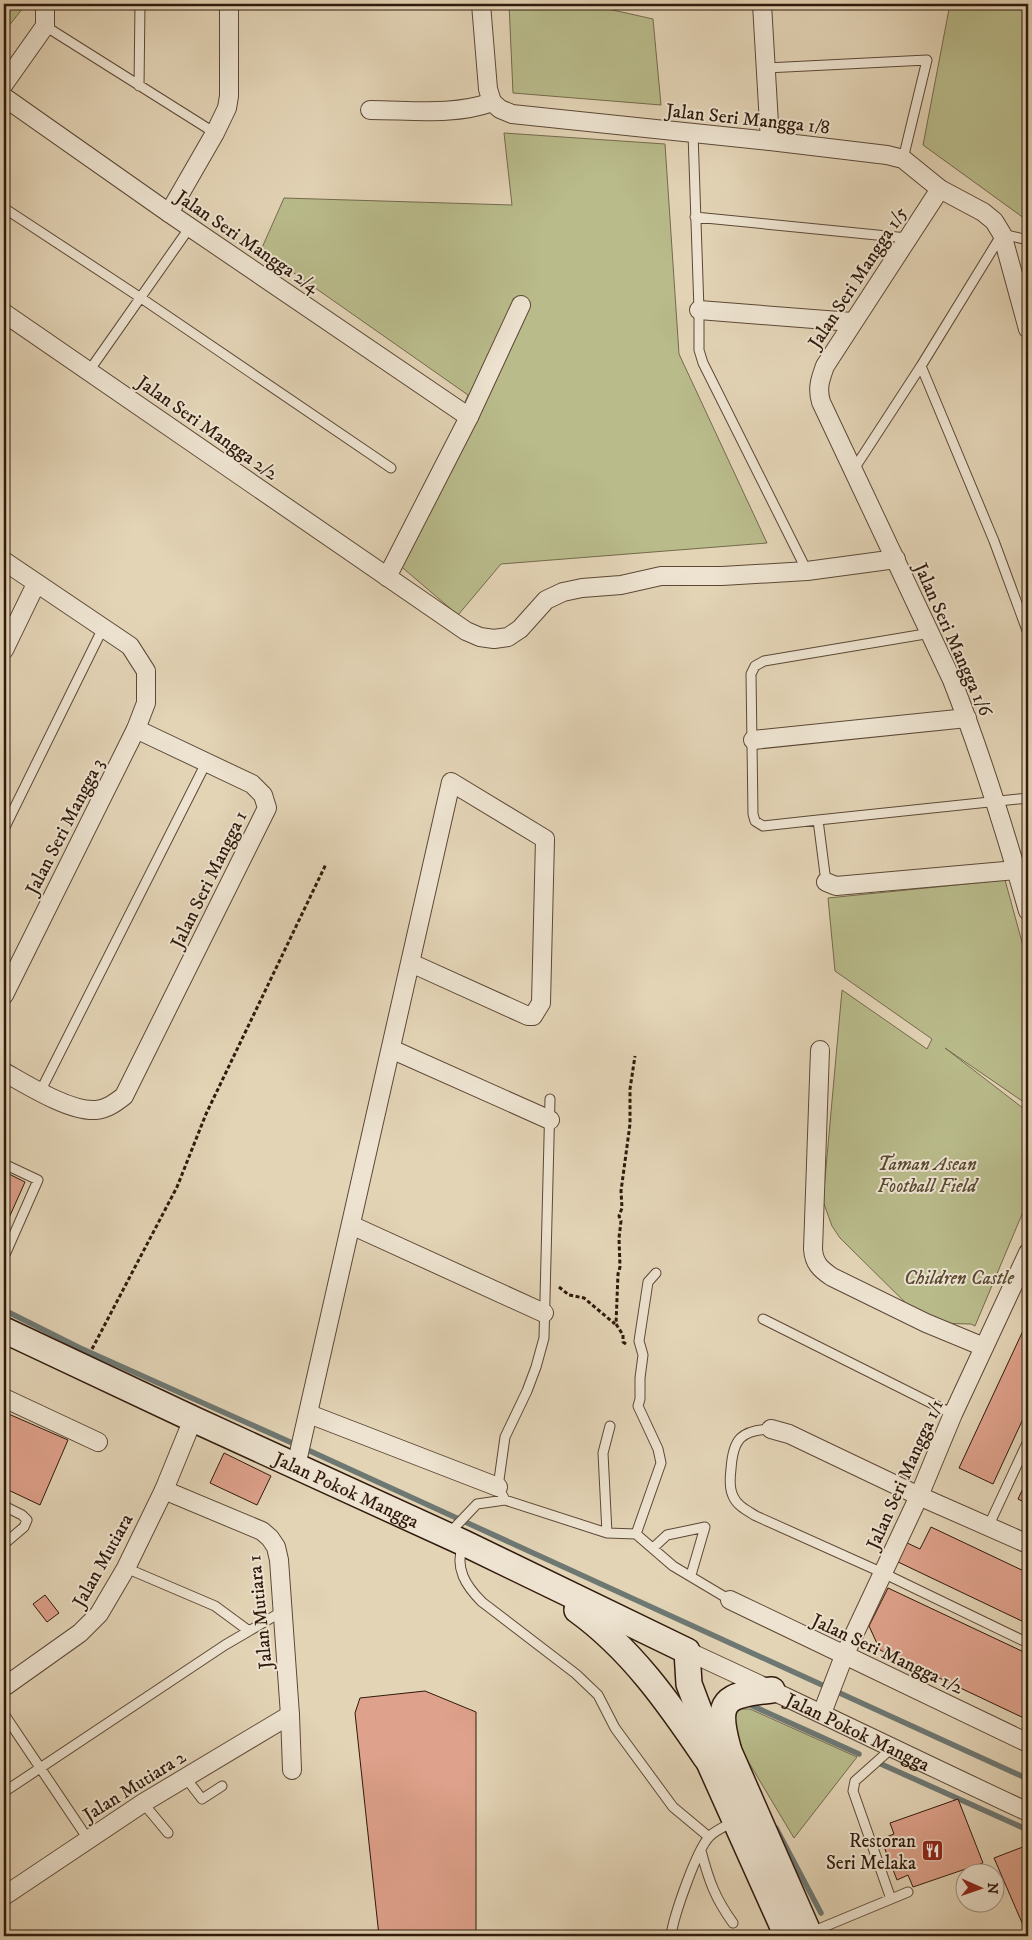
<svg xmlns="http://www.w3.org/2000/svg" width="1032" height="1940" viewBox="0 0 1032 1940" font-family="'IM FELL DW Pica',serif">
  <style>
    .green { fill: #b9bb8b; stroke: #746a4c }
    .lines { fill: none; stroke-linecap: round; stroke-linejoin: round }
    .stream { stroke: #6e7873; stroke-width: 5.5 }
    .building { fill: #dea18b; stroke: #301a0c }
    .lane-casing { stroke: #5d4836; stroke-width: 11 }
    .street-casing { stroke: #5d4836; stroke-width: 20 }
    .secondary-casing { stroke: #301a0c; stroke-width: 28 }
    .path { stroke: #301a0c; stroke-width: 3; stroke-dasharray: 4 2.5; stroke-linecap: butt }
    .lane { stroke: #ede3d0; stroke-width: 9 }
    .street { stroke: #ede3d0; stroke-width: 18 }
    .secondary { stroke: #ede3d0; stroke-width: 25 }
    .labels { text-anchor: middle; stroke-width: 4; stroke-linejoin: round; paint-order: stroke }
    .street-label { font-size: 19px; fill: #301a0c; stroke: #ede3d0 }
    .park-label { font-size: 19px; font-style: italic; fill: #594a32; stroke: #ede3d0 }
    .poi-label { font-size: 19px; fill: #301a0c; stroke: #ede3d0; text-anchor: end }
  </style>
  <rect width="100%" height="100%" fill="#e3d4b6"/>
  <filter id="stains"><feTurbulence type="fractalNoise" baseFrequency=".004" numOctaves="4"/><feColorMatrix values="0 0 0 0 .2 0 0 0 0 .09 0 0 0 0 .02 0 0 0 .5 -.17"/></filter>
  <radialGradient id="worn" r=".72"><stop offset=".6" stop-color="#630" stop-opacity="0"/><stop offset="1" stop-color="#630" stop-opacity=".3"/></radialGradient>
  <path class="green" d="M 4,4 L 23,4 L 23,8 L 4,32 Z
    M 509,4 L 586,4 L 653,19 L 661,105 L 513,93 Z
    M 950,4 L 1023,4 L 1028,20 L 1028,221 L 923,145 Z
    M 504,133 L 665,144 L 679,354 L 767,543 L 501,564 L 458,615 L 397,563 L 468,395 L 261,250 L 284,198 L 512,205 Z
    M 1005,880 L 1028,964 L 1028,1105 L 945,1048 L 1028,1112 L 1028,1200 L 975,1326 L 971,1324 L 926,1323 L 840,1238 L 832,1226 L 823,1201 L 842,990 L 927,1049 L 932,1039 L 835,971 L 828,898 Z
    M 741,1709 L 750,1709 L 857,1757 L 794,1838 L 733,1736 L 735,1713 Z"/>
  <g class="lines">
    <path class="stream" d="M 4,1310 L 80,1348 L 299,1446 L 1028,1779
      M 746,1703 L 859,1754
      M 881,1764 L 1028,1830
      M 776,1828 L 821,1913"/>
  </g>
  <path class="building" d="M 9,1174 L 25,1182 L 4,1229 L 4,1185 Z
    M 1028,1320 L 1028,1408 L 993,1484 L 959,1468 Z
    M 4,1412 L 68,1440 L 40,1505 L 4,1488 Z
    M 224,1453 L 271,1476 L 257,1505 L 210,1483 Z
    M 1028,1478 L 1028,1504 L 1018,1499 Z
    M 931,1527 L 1028,1573 L 1028,1624 L 896,1561 L 905,1542 L 920,1549 Z
    M 888,1588 L 1028,1654 L 1028,1720 L 880,1650 L 869,1626 Z
    M 45,1595 L 59,1613 L 47,1622 L 33,1604 Z
    M 425,1691 L 476,1712 L 476,1936 L 379,1936 L 355,1713 L 360,1698 Z
    M 958,1799 L 983,1863 L 913,1887 L 908,1875 L 897,1880 L 881,1839 L 894,1834 L 890,1823 Z
    M 1028,1845 L 1028,1931 L 1026,1932 L 994,1858 Z"/>
  <g class="lines">
    <defs>
      <path id="lane" d="M 45,26 L 215,133
        M 766,68 L 927,60 L 903,159
        M 139,86 L 140,4
        M 693,133 L 699,310 L 699,350 L 703,363 L 807,571
        M 4,208 L 141,298 L 391,468
        M 695,217 L 907,238
        M 921,366 L 994,541 L 1028,633
        M 89,371 L 190,227
        M 854,469 L 921,366 L 1002,234 L 1028,240
        M 818,820 L 1028,798
        M 4,829 L 103,628
        M 826,882 L 818,820 L 763,826 L 755,821 L 753,814 L 751,674 L 755,666 L 764,661 L 931,633
        M 40,1092 L 206,763
        M 4,1164 L 38,1180 L 4,1257
        M 763,1319 L 953,1414
        M 771,1429 C 741,1430 733,1439 731,1469 C 730,1477 729,1488 733,1496 C 737,1506 748,1511 756,1516 L 883,1573 L 1028,1643
        M 505,1500 L 498,1487 L 505,1437 L 527,1391 L 536,1367 L 544,1338 L 550,1099
        M 4,1506 L 22,1515 L 27,1520 L 24,1527 L 4,1544
        M 988,1527 L 1028,1441
        M 607,1533 L 603,1453 L 610,1426
        M 452,1534 L 455,1527 L 477,1504 L 505,1500 L 607,1533 L 636,1534 L 673,1566 L 730,1600
        M 636,1534 L 661,1463 L 658,1449 L 638,1406 L 640,1399 L 640,1378 L 643,1355 L 639,1341 L 648,1282 L 656,1273
        M 463,1545 C 454,1568 466,1586 482,1602 L 576,1674 L 598,1695 L 615,1728 L 673,1807 L 709,1837
        M 653,1548 L 667,1535 L 705,1527 L 691,1575
        M 249,1631 L 283,1611
        M 4,1714 L 88,1839
        M 185,1777 L 202,1799 L 222,1786
        M 4,1792 L 225,1645 L 249,1631 L 215,1606 L 126,1568
        M 143,1803 L 168,1833
        M 701,1851 C 709,1881 715,1898 733,1923
        M 891,1899 L 853,1791 L 855,1781 L 892,1748
        M 809,1933 L 908,1892
        M 671,1936 C 673,1918 697,1848 710,1836 C 716,1830 726,1826 733,1822"/>
      <g id="street">
        <path d="M 481,4 L 488,89 L 492,102"/>
        <path d="M 762,4 L 770,141"/>
        <path d="M 4,84 L 45,26 L 45,4"/>
        <path d="M 4,97 L 169,213 L 469,417"/>
        <path d="M 370,110 C 410,110 454,116 492,102 L 500,109 L 512,114 L 770,141 L 887,155 L 903,159 L 940,189 L 983,212 L 994,221 L 1002,234 L 1028,329"/>
        <path d="M 940,189 L 825,366 C 820,380 817,388 821,402 L 952,680 C 982,756 1006,834 1028,911"/>
        <path d="M 169,213 L 215,133 L 227,108 L 229,96 L 229,4"/>
        <path d="M 699,310 L 852,322"/>
        <path d="M 4,313 L 466,631 L 480,637 L 494,639 L 508,637 L 520,629 L 546,600 L 563,592 L 582,588 L 621,585 L 661,576 L 722,576 L 807,571 L 896,559"/>
        <path d="M 4,561 L 130,646 L 146,671 L 146,703 L 136,729 L 4,995"/>
        <path d="M 387,577 L 469,417 L 521,305"/>
        <path d="M 4,650 L 36,584"/>
        <path d="M 753,740 L 967,718"/>
        <path d="M 826,882 L 836,886 L 1016,870"/>
        <path d="M 391,1049 L 550,1120"/>
        <path d="M 820,1050 L 813,1249 C 814,1263 820,1269 832,1277 L 926,1323 L 984,1347"/>
        <path d="M 4,1072 C 27,1085 70,1112 96,1110 C 107,1109 115,1103 124,1096 L 267,808 L 263,795 L 252,784 L 136,729"/>
        <path d="M 351,1225 L 544,1313"/>
        <path d="M 4,1398 L 98,1442"/>
        <path d="M 309,1414 L 498,1487"/>
        <path d="M 771,1429 L 789,1434 L 919,1496 L 1028,1544"/>
        <path d="M 296,1466 L 451,782 L 545,839 L 541,1003 L 533,1016 L 528,1016 L 411,963"/>
        <path d="M 164,1490 L 262,1531 L 270,1538 L 276,1547 L 279,1560 L 290,1715 L 292,1770"/>
        <path d="M 730,1600 L 1028,1743"/>
        <path id="s1" d="M 687,1651 C 801,1703 914,1759 1028,1812"/>
        <path d="M 4,1687 L 80,1633 L 99,1614 L 126,1568 L 164,1490 L 193,1419"/>
        <path d="M 822,1713 L 844,1656 L 919,1496 L 953,1414 L 1028,1253"/>
        <path d="M 4,1896 L 143,1803 L 290,1715"/>
      </g>
      <g id="secondary">
        <path id="s2" d="M 4,1330 L 193,1419 L 464,1543 L 687,1651 L 689,1684 L 706,1729 L 703,1741 L 708,1760 L 787,1936"/>
        <path d="M 577,1610 C 631,1649 669,1703 706,1758"/>
        <path d="M 706,1729 L 718,1732 L 728,1749 L 810,1936"/>
        <path d="M 728,1748 C 715,1700 724,1695 772,1690"/>
      </g>
    </defs>
    <use href="#lane" class="lane-casing"/>
    <use href="#street" class="street-casing"/>
    <use href="#secondary" class="secondary-casing"/>
    <path class="path" d="M 559,1287 L 569,1295 L 584,1298 L 615,1324
      M 626,1344 L 623,1342 L 623,1335 L 616,1324 L 618,1274 L 620,1267 L 619,1238 L 621,1221 L 619,1216 L 622,1208 L 621,1191 L 630,1124 L 630,1089 L 635,1056
      M 92,1349 L 177,1187 L 206,1114 L 326,864"/>
    <use href="#lane" class="lane"/>
    <use href="#street" class="street"/>
    <use href="#secondary" class="secondary"/>
  </g>
  <defs>
    <symbol id="restaurant-square" viewBox="-11 -11 22 22"><rect x="-9" y="-9" width="18" height="18" rx="4" fill="#8f2418" stroke="#ede3d0"/><path d="M-5-6h1v4h1v-4h1v4h1v-4h1v5L-1.5 .5V6h-2V.5L-5-1ZM5-6V6H3V1.5H1.5Q1.5-4 5-6Z" fill="#fff"/></symbol>
  </defs>
  <g fill-rule="evenodd">
    <use href="#restaurant-square" x="920" y="1838" width="25" height="25"/>
  </g>
  <g class="labels">
    <g class="street-label">
      <text transform="translate(748 118) rotate(6)" y="7">Jalan Seri Mangga 1/8</text>
      <text transform="translate(248 241) rotate(34)" y="7">Jalan Seri Mangga 2/4</text>
      <text transform="translate(857 277) rotate(-57)" y="7">Jalan Seri Mangga 1/5</text>
      <text transform="translate(208 427) rotate(35)" y="7">Jalan Seri Mangga 2/2</text>
      <text transform="translate(954 639) rotate(66)" y="7">Jalan Seri Mangga 1/6</text>
      <text transform="translate(64 826) rotate(-63)" y="7">Jalan Seri Mangga 3</text>
      <text transform="translate(208 879) rotate(-64)" y="7">Jalan Seri Mangga 1</text>
      <text transform="translate(904 1474) rotate(-66)" y="7">Jalan Seri Mangga 1/1</text>
      <text dy="7" stroke="none"><textPath href="#s2" startOffset="378">Jalan Pokok Mangga</textPath></text>
      <text transform="translate(102 1560) rotate(-61)" y="7">Jalan Mutiara</text>
      <text transform="translate(259 1612) rotate(-96)" y="7">Jalan Mutiara 1</text>
      <text transform="translate(888 1653) rotate(25)" y="7">Jalan Seri Mangga 1/2</text>
      <text dy="7" stroke="none"><textPath href="#s1" startOffset="189">Jalan Pokok Mangga</textPath></text>
      <text transform="translate(134 1785) rotate(-32)" y="7">Jalan Mutiara 2</text>
    </g>
    <g class="park-label">
      <text x="927" y="1170">Taman Asean<tspan x="927" dy="22">Football Field</tspan></text>
      <text x="959" y="1284">Children Castle</text>
    </g>
    <g class="poi-label">
      <text x="916" y="1847">Restoran<tspan x="916" dy="22">Seri Melaka</tspan></text>
    </g>
  </g>
  <rect width="1032" height="1940" fill="none" stroke="#e3d4b6" stroke-width="20"/>
  <rect x="5" y="5" width="1022" height="1930" fill="none" stroke="#301a0c" stroke-width="2.5"/>
  <rect x="10" y="10" width="1012" height="1920" fill="none" stroke="#301a0c"/>
  <g transform="translate(980 1888) rotate(92)"><circle r="24" fill="#ede3d0" stroke="#a19382"/>
  <path d="M0-4L9 19L0 12L-9 19Z" fill="#8f2418"/>
  <text y="-8" font-size="14" font-weight="bold" text-anchor="middle" fill="#301a0c">N</text>
  </g>
  <rect width="100%" height="100%" filter="url(#stains)"/>
  <rect width="100%" height="100%" fill="url(#worn)"/>
</svg>
